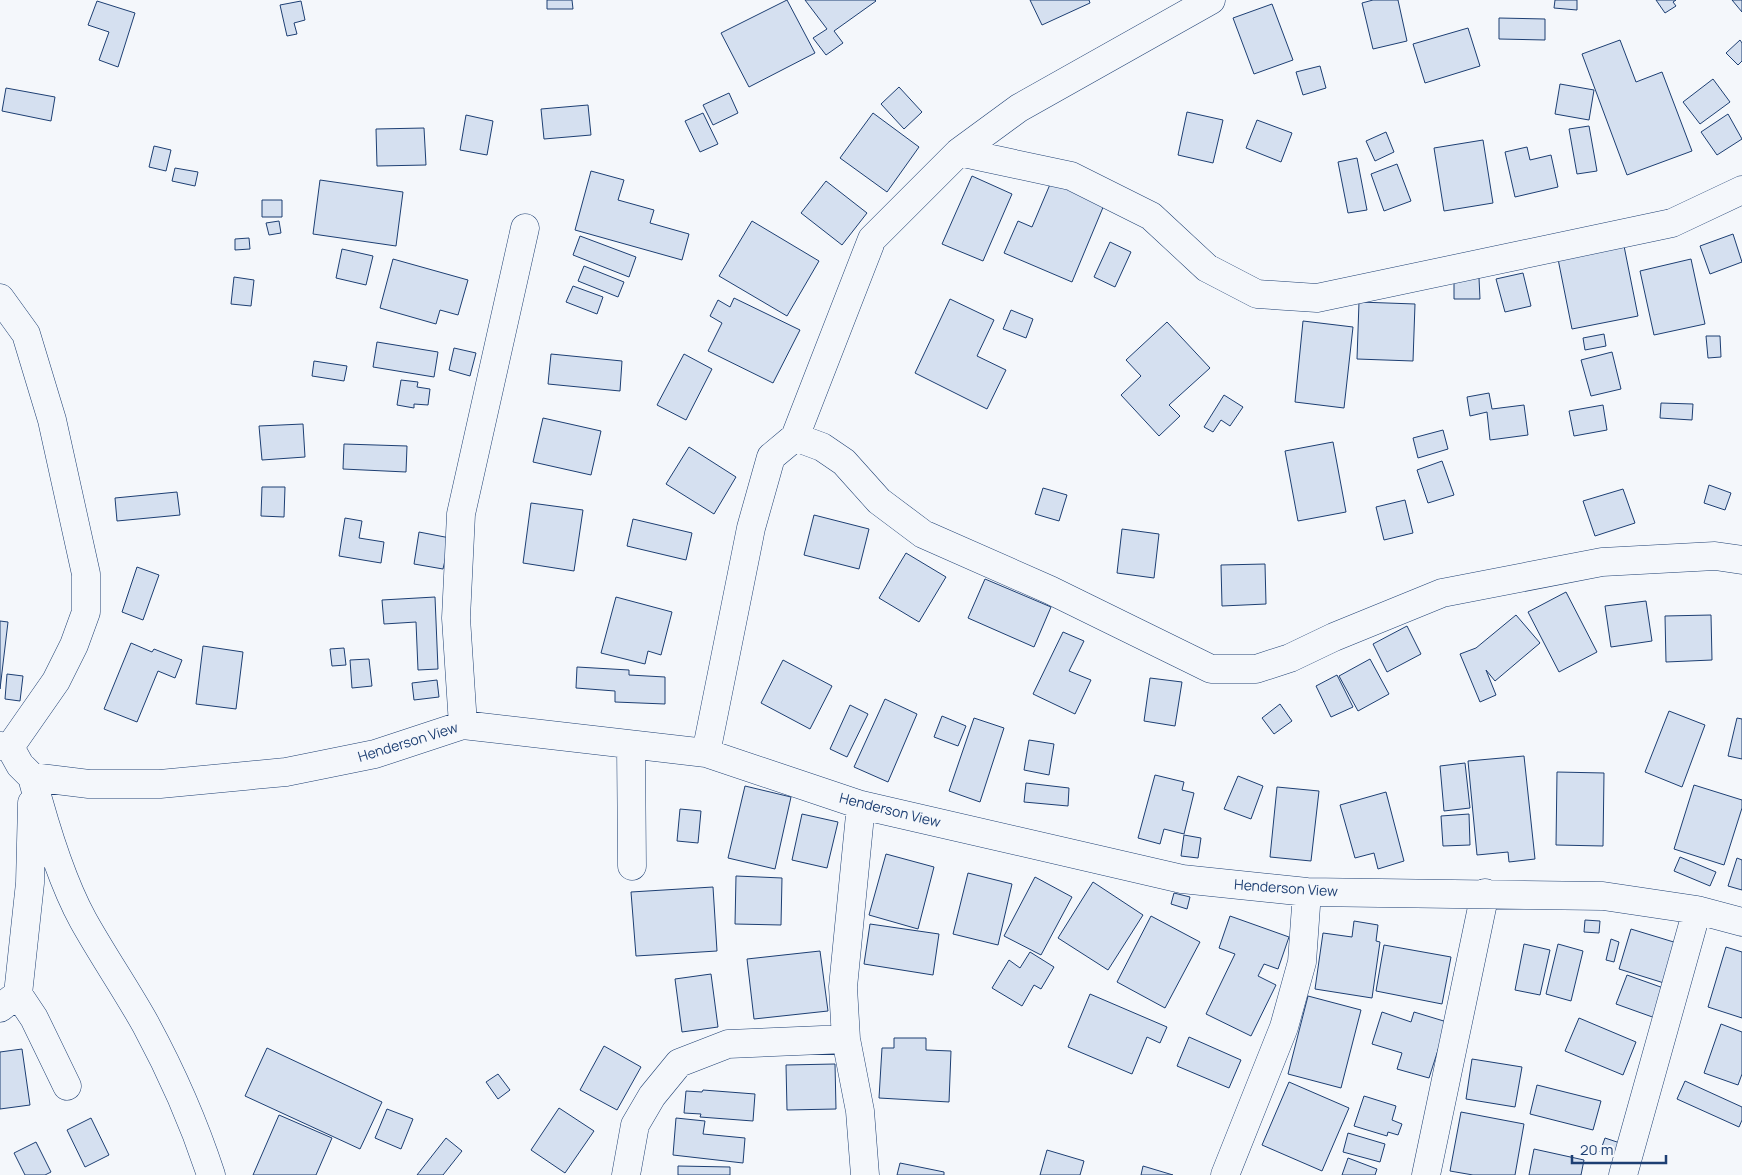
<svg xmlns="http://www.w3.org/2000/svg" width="1742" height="1175" viewBox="0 0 1742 1175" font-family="Manrope,sans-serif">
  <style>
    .building { fill: #d5e0f0; stroke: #1d3f73 }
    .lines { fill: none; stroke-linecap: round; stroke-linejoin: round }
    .minor-casing { stroke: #1d3f73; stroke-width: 29 }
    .minor { stroke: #f4f7fb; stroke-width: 28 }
    .labels { text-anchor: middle; stroke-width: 4; stroke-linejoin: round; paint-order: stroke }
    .street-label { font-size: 14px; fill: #1d3f73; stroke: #f4f7fb }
  </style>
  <rect width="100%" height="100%" fill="#f4f7fb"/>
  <path class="building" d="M 547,0 L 572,0 L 573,9 L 547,9 Z
    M 787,0 L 815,53 L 749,87 L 721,33 Z
    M 805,0 L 875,0 L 876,1 L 834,31 L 843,43 L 826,55 L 813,38 L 827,29 Z
    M 1030,0 L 1089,0 L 1090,3 L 1042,25 Z
    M 1373,0 L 1398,0 L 1407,41 L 1373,49 L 1362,3 Z
    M 1555,0 L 1577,0 L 1577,10 L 1554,8 Z
    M 1656,0 L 1676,0 L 1673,2 L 1676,6 L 1665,13 Z
    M 1732,0 L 1742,0 L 1742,12 Z
    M 97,1 L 135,13 L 118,67 L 99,60 L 109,32 L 88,25 Z
    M 301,1 L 305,20 L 294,23 L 297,34 L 287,36 L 280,5 Z
    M 1272,4 L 1293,60 L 1254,74 L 1233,18 Z
    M 1499,18 L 1545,19 L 1545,40 L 1499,39 Z
    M 1468,28 L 1480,66 L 1425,83 L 1413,44 Z
    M 1620,40 L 1636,82 L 1662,72 L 1692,151 L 1627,175 L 1582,54 Z
    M 1740,40 L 1742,43 L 1742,61 L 1738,65 L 1726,53 Z
    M 1320,66 L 1326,88 L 1303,95 L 1296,72 Z
    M 1713,79 L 1730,102 L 1700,124 L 1683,102 Z
    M 1560,84 L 1594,90 L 1589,120 L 1555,114 Z
    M 899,87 L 922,112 L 904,129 L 881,104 Z
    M 6,88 L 55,97 L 51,121 L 2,111 Z
    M 729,93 L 738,113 L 713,125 L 703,105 Z
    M 588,105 L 591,135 L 544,139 L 541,109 Z
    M 1187,112 L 1223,120 L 1213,163 L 1178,155 Z
    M 703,113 L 718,144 L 700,152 L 685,121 Z
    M 873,113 L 919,147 L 887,192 L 840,158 Z
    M 1728,114 L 1742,139 L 1717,155 L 1701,132 Z
    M 466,115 L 493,121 L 487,155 L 460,150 Z
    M 1257,120 L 1292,133 L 1281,162 L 1246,148 Z
    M 1589,126 L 1597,171 L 1577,174 L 1569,129 Z
    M 424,128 L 426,165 L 377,166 L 376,129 Z
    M 1386,132 L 1394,152 L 1375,161 L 1366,141 Z
    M 1483,140 L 1493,203 L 1444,211 L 1434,148 Z
    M 154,146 L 171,150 L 166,171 L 149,167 Z
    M 1527,147 L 1530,160 L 1551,155 L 1558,187 L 1515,197 L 1505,152 Z
    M 1357,158 L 1367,210 L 1348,213 L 1338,162 Z
    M 1397,164 L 1411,201 L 1384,211 L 1371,174 Z
    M 175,168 L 198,172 L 195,186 L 172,181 Z
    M 591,171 L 624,180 L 618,200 L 654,210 L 650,223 L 689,234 L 682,260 L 575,230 Z
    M 972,176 L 1012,194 L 983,261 L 942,244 Z
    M 320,180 L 403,192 L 396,246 L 313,234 Z
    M 826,181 L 867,213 L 842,245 L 801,213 Z
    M 1051,182 L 1104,205 L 1072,282 L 1004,253 L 1018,221 L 1032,227 Z
    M 262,200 L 282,200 L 282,217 L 262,217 Z
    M 279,221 L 281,233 L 269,235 L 266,223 Z
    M 752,221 L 819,261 L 787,316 L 719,276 Z
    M 1733,234 L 1742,262 L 1710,274 L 1700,246 Z
    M 580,236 L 636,257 L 629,277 L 573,255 Z
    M 249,238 L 250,249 L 235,250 L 235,239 Z
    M 1110,242 L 1131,252 L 1115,287 L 1094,277 Z
    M 1624,246 L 1638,316 L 1572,329 L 1558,259 Z
    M 342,249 L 373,256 L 366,285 L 336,278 Z
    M 393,259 L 468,280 L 458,315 L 440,310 L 436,324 L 380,308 Z
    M 1691,259 L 1705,324 L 1654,335 L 1640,271 Z
    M 584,266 L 624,282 L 618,297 L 578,281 Z
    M 1523,273 L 1531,306 L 1505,312 L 1496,279 Z
    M 234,277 L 254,280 L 251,306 L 231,304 Z
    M 1479,278 L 1480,299 L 1454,299 L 1454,279 Z
    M 573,286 L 603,297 L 597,314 L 566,302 Z
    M 734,298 L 800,330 L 773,383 L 708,351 L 722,323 L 710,316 L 718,300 L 730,307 Z
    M 950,299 L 994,320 L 977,356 L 1006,370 L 987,409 L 915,373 Z
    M 1359,302 L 1415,304 L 1413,361 L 1357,359 Z
    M 1011,310 L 1033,319 L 1026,338 L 1003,329 Z
    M 1303,321 L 1353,327 L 1344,408 L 1295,402 Z
    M 1167,322 L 1210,368 L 1169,405 L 1180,416 L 1159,436 L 1121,395 L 1141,376 L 1126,360 Z
    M 1604,334 L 1606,346 L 1585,350 L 1583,338 Z
    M 1706,336 L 1720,336 L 1721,357 L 1708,358 Z
    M 377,342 L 438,352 L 434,377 L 373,367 Z
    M 454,348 L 476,353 L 470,376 L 449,370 Z
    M 1612,352 L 1621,389 L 1591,396 L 1581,360 Z
    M 551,354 L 622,361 L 620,391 L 548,384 Z
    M 684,354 L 712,369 L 686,420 L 657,405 Z
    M 314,361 L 347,366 L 344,381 L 312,376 Z
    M 401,380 L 418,382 L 417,387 L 430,389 L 428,405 L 414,404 L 414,408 L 397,405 Z
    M 1489,393 L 1492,409 L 1524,405 L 1528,435 L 1490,440 L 1487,412 L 1470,416 L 1467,397 Z
    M 1224,395 L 1243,407 L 1230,426 L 1221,420 L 1213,432 L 1204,427 Z
    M 1661,403 L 1693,404 L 1692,420 L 1660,418 Z
    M 1603,405 L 1607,430 L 1574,436 L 1569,411 Z
    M 543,418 L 601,431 L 591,475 L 533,462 Z
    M 303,424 L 305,457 L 262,460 L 259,426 Z
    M 1443,430 L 1448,449 L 1418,458 L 1413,438 Z
    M 1333,442 L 1346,512 L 1298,521 L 1285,451 Z
    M 344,444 L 407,446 L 406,472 L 343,469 Z
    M 689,447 L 736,477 L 714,514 L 666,484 Z
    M 1442,461 L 1454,495 L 1428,503 L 1417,470 Z
    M 1709,485 L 1731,493 L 1725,510 L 1704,503 Z
    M 262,487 L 285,487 L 284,517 L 261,516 Z
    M 1043,488 L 1067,495 L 1059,521 L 1035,514 Z
    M 1623,489 L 1635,523 L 1595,536 L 1583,501 Z
    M 177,492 L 180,515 L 117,521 L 115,498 Z
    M 1405,500 L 1413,533 L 1384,540 L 1376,507 Z
    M 531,503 L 583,510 L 574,571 L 523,563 Z
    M 814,515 L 869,529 L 859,569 L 804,555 Z
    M 345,518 L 362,521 L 359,538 L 384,542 L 381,563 L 339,556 Z
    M 633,519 L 692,533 L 686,560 L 627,546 Z
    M 1122,529 L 1159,534 L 1154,578 L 1117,573 Z
    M 419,532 L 450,538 L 443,569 L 414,564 Z
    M 906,553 L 946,577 L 919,622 L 879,598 Z
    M 1265,564 L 1266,604 L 1222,606 L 1221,565 Z
    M 137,567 L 159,575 L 143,620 L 122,612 Z
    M 985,579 L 1051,607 L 1034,647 L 968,618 Z
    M 1566,592 L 1597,652 L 1559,672 L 1528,612 Z
    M 435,597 L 438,669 L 418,670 L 416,622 L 384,624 L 382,600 Z
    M 616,597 L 672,612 L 661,655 L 648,651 L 645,664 L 601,653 Z
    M 1646,601 L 1652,641 L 1611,647 L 1605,606 Z
    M 1516,615 L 1540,643 L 1495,681 L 1486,670 L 1496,695 L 1480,702 L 1460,654 L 1476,648 Z
    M 1711,615 L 1712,660 L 1666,662 L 1665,616 Z
    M 0,621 L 8,622 L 0,689 Z
    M 1407,626 L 1421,654 L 1387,672 L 1373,644 Z
    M 1063,632 L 1084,641 L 1069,671 L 1091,680 L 1075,714 L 1033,694 Z
    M 131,643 L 152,652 L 154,649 L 182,660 L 175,678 L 158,671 L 137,722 L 104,709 Z
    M 203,646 L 243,652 L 236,709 L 196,704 Z
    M 344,648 L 346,665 L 332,666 L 330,649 Z
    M 369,659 L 372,686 L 352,688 L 350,660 Z
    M 1370,659 L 1389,694 L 1358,711 L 1339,676 Z
    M 783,660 L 832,686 L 810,729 L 761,703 Z
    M 577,667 L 629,670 L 629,675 L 665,677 L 665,704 L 615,702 L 615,691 L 576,688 Z
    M 7,674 L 23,676 L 20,701 L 5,699 Z
    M 1337,675 L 1353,707 L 1331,717 L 1316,686 Z
    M 1150,678 L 1182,682 L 1175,726 L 1144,721 Z
    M 437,680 L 439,697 L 414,700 L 412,683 Z
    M 885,699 L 917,714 L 888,782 L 854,767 Z
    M 1280,704 L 1292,721 L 1274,734 L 1262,718 Z
    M 850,705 L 868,714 L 847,757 L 830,749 Z
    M 1669,711 L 1705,725 L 1682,787 L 1645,772 Z
    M 942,716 L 966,726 L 958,746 L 934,737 Z
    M 974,718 L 1004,728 L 980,802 L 949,791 Z
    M 1737,718 L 1742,719 L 1742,759 L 1728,756 Z
    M 1029,740 L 1054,744 L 1049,775 L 1024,770 Z
    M 1524,756 L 1535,859 L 1509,862 L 1508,852 L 1477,855 L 1468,761 Z
    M 1465,763 L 1470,808 L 1444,811 L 1440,766 Z
    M 1557,772 L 1604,773 L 1603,846 L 1556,845 Z
    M 1155,775 L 1184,782 L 1182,790 L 1194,793 L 1184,834 L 1164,829 L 1160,844 L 1138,838 Z
    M 1238,776 L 1263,786 L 1251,819 L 1224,809 Z
    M 1026,783 L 1069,788 L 1068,806 L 1024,802 Z
    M 1694,785 L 1742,800 L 1742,808 L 1724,865 L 1674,849 Z
    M 745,786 L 791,797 L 775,869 L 728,858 Z
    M 1277,787 L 1319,791 L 1311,861 L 1270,857 Z
    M 1386,792 L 1404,861 L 1378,869 L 1374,853 L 1355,858 L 1340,805 Z
    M 680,809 L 701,811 L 698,843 L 677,841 Z
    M 802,814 L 838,822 L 827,868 L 792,860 Z
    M 1469,814 L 1470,845 L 1443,846 L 1441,816 Z
    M 1184,835 L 1201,838 L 1198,858 L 1181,856 Z
    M 886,854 L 934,867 L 918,929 L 869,915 Z
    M 1680,857 L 1716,872 L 1710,886 L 1674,871 Z
    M 1737,858 L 1742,860 L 1742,890 L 1728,886 Z
    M 968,873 L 1012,884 L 998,945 L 953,934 Z
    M 736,876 L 782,878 L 781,925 L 735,924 Z
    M 1035,877 L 1072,897 L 1041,955 L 1004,936 Z
    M 1093,882 L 1143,915 L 1108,970 L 1058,938 Z
    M 713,887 L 717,951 L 636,956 L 631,892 Z
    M 1174,893 L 1190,897 L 1187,909 L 1171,904 Z
    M 1151,916 L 1200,942 L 1165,1008 L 1117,982 Z
    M 1230,916 L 1289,937 L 1278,969 L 1264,964 L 1258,976 L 1276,985 L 1251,1036 L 1206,1014 L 1235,954 L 1219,948 Z
    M 1585,920 L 1600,921 L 1599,933 L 1584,932 Z
    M 1354,921 L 1378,925 L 1376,941 L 1380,942 L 1372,998 L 1315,989 L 1323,933 L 1352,937 Z
    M 870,924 L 939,934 L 933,975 L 864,964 Z
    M 1631,929 L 1677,943 L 1664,983 L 1619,969 Z
    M 1611,939 L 1619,942 L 1614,962 L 1606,960 Z
    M 1524,944 L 1550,950 L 1540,995 L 1515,990 Z
    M 1558,944 L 1583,951 L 1571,1001 L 1546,994 Z
    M 1384,945 L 1451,957 L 1442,1004 L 1376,991 Z
    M 1726,947 L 1742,952 L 1742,1018 L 1708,1007 Z
    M 820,951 L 828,1011 L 754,1019 L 747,959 Z
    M 1030,952 L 1054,967 L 1041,989 L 1034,985 L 1022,1006 L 992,988 L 1009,960 L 1020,968 Z
    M 711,974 L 718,1027 L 682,1032 L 675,979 Z
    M 1627,975 L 1669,990 L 1658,1019 L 1616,1004 Z
    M 1090,994 L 1167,1027 L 1160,1043 L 1147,1037 L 1132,1074 L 1068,1047 Z
    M 1308,996 L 1361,1010 L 1341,1088 L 1288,1074 Z
    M 1382,1012 L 1411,1022 L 1414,1012 L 1447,1022 L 1429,1078 L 1397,1069 L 1402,1053 L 1372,1044 Z
    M 1579,1018 L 1636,1042 L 1623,1075 L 1565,1051 Z
    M 1721,1024 L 1742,1032 L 1742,1074 L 1738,1085 L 1704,1073 Z
    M 1189,1037 L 1241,1060 L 1229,1088 L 1177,1066 Z
    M 894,1038 L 926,1038 L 926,1050 L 951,1051 L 949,1102 L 879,1098 L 882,1048 L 894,1048 Z
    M 604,1046 L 641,1067 L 617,1110 L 580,1090 Z
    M 267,1048 L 382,1102 L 360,1149 L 245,1096 Z
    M 22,1049 L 30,1105 L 0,1109 L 0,1052 Z
    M 1472,1059 L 1522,1067 L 1515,1107 L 1466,1099 Z
    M 835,1064 L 836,1109 L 787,1110 L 786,1065 Z
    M 498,1074 L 510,1090 L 498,1099 L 486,1082 Z
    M 1685,1081 L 1742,1107 L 1742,1120 L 1739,1127 L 1677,1099 Z
    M 1289,1082 L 1349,1108 L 1322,1171 L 1262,1145 Z
    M 1537,1085 L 1601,1101 L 1593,1130 L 1530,1114 Z
    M 703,1090 L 755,1094 L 753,1121 L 700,1117 L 701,1114 L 684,1113 L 686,1091 L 702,1092 Z
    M 1364,1096 L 1396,1106 L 1392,1120 L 1402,1124 L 1398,1135 L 1388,1132 L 1387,1136 L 1354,1126 Z
    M 559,1108 L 594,1131 L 565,1173 L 531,1150 Z
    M 387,1109 L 413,1119 L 401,1149 L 375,1138 Z
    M 1461,1112 L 1524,1124 L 1515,1175 L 1473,1175 L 1450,1171 Z
    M 279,1115 L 332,1138 L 316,1175 L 253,1175 Z
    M 91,1118 L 109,1155 L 85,1167 L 67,1130 Z
    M 676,1118 L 705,1121 L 703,1134 L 745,1138 L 743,1163 L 673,1155 Z
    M 1348,1133 L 1385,1144 L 1380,1162 L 1343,1152 Z
    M 446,1138 L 462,1151 L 443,1175 L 417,1175 Z
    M 1605,1138 L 1629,1146 L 1625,1160 L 1600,1152 Z
    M 36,1142 L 51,1172 L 45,1175 L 25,1175 L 14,1153 Z
    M 1534,1149 L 1584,1160 L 1581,1175 L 1529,1175 Z
    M 1047,1150 L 1084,1161 L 1080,1175 L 1040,1175 Z
    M 1348,1158 L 1377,1169 L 1375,1175 L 1342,1175 Z
    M 900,1163 L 944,1172 L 944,1175 L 897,1175 Z
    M 678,1166 L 730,1167 L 730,1175 L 678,1175 Z
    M 1143,1166 L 1173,1175 L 1141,1175 Z"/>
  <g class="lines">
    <defs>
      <path id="minor" d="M 959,152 L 1071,176 L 1151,216 L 1207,268 L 1257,294 L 1317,298 L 1672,223 L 1742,190
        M 0,298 L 26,334 L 52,420 L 86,574 L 86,612 L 74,645 L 56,681 L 10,747
        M 795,437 L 822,447 L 844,462 L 879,501 L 923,534 L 1050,590 L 1211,669 L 1256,669 L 1290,658 L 1334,637 L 1442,593 L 1602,562 L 1715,556 L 1742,560
        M 463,725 L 456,618 L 461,514 L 525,228
        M 631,745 L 632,866
        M 0,746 L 10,747 L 20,765 L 32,777 L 89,784 L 160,784 L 286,772 L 375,754 L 463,725 L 706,753 L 861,805 L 1182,879 L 1307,892 L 1603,896 L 1697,910 L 1742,922
        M 706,753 L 751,528 L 771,457 L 795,437 L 872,239 L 959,152 L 1019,108 L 1211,0
        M 32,777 C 44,823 60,878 83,920 C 103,956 126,989 146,1025 C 172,1073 194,1123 211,1175
        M 861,805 L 843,987 L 846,1039 L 860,1111 L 865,1175
        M 18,994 L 34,1018 L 67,1086
        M 0,1008 L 18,994 L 30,883 L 32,803
        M 626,1175 L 635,1125 L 652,1096 L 679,1063 L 728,1044 L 846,1039
        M 1225,1175 L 1284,1027 L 1302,962 L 1307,892
        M 1426,1175 L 1485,893
        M 1623,1175 L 1697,910"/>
    </defs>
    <use href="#minor" class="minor-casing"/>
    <use href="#minor" class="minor"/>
  </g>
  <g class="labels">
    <g class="street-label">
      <text transform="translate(408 742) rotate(-17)" y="5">Henderson View</text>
      <text transform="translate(890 810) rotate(14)" y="5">Henderson View</text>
      <text transform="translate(1286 888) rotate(4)" y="5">Henderson View</text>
    </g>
  </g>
  <path d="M1572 1155v8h94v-8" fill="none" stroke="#1d3f73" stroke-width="2.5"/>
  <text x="1580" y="1155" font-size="15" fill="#1d3f73" stroke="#f4f7fb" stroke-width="4" paint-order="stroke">20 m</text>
</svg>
